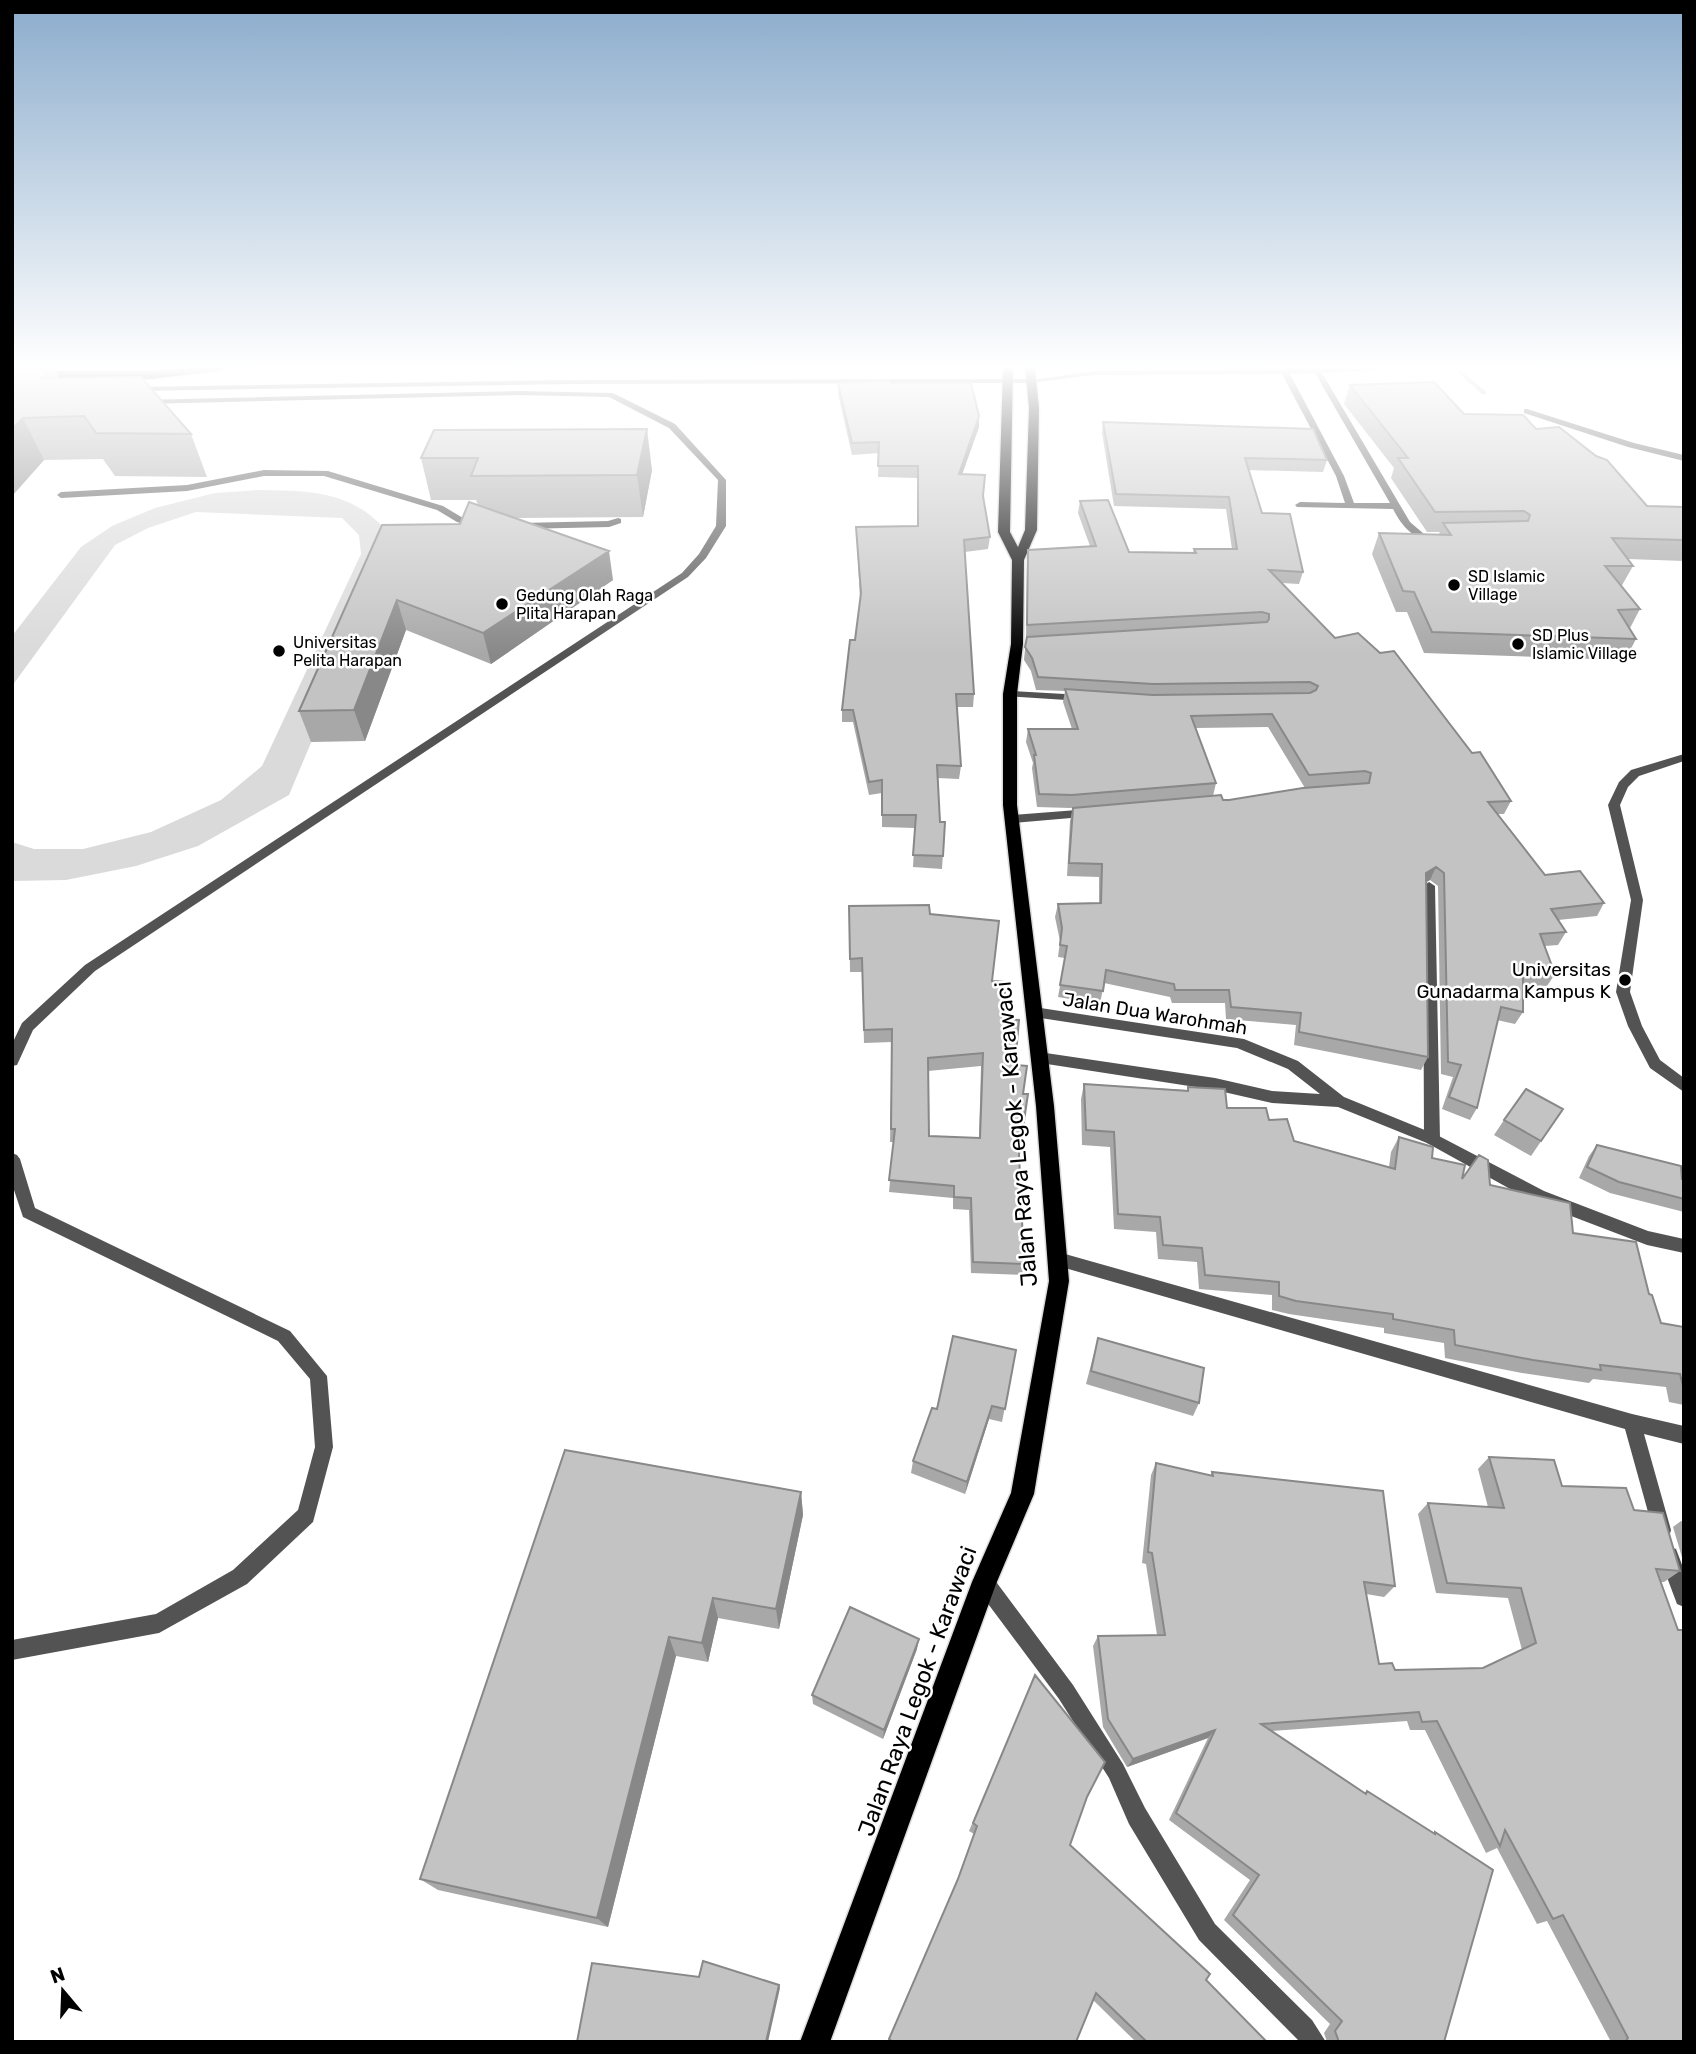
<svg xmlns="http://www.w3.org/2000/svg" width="1696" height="2054" viewBox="0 0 1696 2054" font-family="Rubik,sans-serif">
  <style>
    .green { fill: #dadada }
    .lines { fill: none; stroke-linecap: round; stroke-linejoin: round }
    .stream { fill: #a1a1a1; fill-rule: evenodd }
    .primary-casing { stroke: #dbdbdb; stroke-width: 3 }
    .motorway-casing { stroke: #dbdbdb; stroke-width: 3 }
    .service { fill: #535353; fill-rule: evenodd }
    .minor { fill: #535353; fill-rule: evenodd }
    .tertiary { fill: #535353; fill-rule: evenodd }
    .primary { fill: #000; fill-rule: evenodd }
    .motorway { fill: #000; fill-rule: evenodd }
    .wall { fill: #a8a8a8; fill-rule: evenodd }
    .shaded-wall { fill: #888 }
    .building { fill: #c3c3c3; stroke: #888; stroke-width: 2; fill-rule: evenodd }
    .poi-dot { fill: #000; stroke: #fff; stroke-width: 2.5 }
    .labels { text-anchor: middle; stroke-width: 5; stroke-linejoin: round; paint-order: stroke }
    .far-poi-label { font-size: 16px; fill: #000; stroke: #fff; text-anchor: start }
    .poi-label { font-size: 19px; fill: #000; stroke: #fff; text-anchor: end }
    .street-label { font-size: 19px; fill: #000; stroke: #fff }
    .near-street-label { font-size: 23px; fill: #000; stroke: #fff }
  </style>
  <rect width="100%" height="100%" fill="#fff"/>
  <path class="green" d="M 259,490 C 316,491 357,491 394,540 L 390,555 L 289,795 L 198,846 L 136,866 L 66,880 L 12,881 L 12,842 L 34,849 L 83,849 L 151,832 L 221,800 L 262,766 L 361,554 L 359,535 L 342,518 L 196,512 L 148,528 L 115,545 L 12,686 L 12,636 L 81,547 L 112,526 L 155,508 L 215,493 Z"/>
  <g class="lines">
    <path class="stream" d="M 1453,368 L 1459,368 L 1486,392 L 1486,394 L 1482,394 Z"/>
    <defs>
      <path id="primary" d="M 1003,368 L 1013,368 L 1010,532 L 1018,547 L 1025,530 L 1029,408 L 1025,368 L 1035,368 L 1039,408 L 1037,530 L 1024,560 L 1023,644 L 1017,694 L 1017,805 L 1054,1106 L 1069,1281 L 1034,1494 L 996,1584 L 830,2042 L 800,2042 L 972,1582 L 1011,1493 L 1049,1281 L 1036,1106 L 1003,805 L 1003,694 L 1011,644 L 1012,560 L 998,532 Z"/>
      <path id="motorway" d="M 188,368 L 226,368 L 220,371 L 150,379 L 12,378 L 12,371 L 150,371 Z"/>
    </defs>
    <use href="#primary" class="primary-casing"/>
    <use href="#motorway" class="motorway-casing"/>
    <path class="service" d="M 519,391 L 613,393 L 675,424 L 726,480 L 726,526 L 706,558 L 688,577 L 95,971 L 33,1030 L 17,1065 L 12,1066 L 12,1044 L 22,1023 L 85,965 L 682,573 L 699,554 L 716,526 L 718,480 L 669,428 L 609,397 L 519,395 L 144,404 L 141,404 L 141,400 Z
      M 264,470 L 328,471 L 443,506 L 463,518 L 485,526 L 480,529 L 457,522 L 437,510 L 324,476 L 264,476 L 187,491 L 61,498 L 57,495 L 61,492 L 187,485 Z
      M 618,518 L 621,519 L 621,523 L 609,527 L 521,529 L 516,526 L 521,523 L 608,521 Z
      M 1684,754 L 1684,761 L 1639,776 L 1628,787 L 1620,805 L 1643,900 L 1630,992 L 1642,1026 L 1660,1060 L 1684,1078 L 1684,1092 L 1650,1068 L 1628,1026 L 1616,992 L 1631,900 L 1608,805 L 1619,782 L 1631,770 Z
      M 12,1153 L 17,1155 L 20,1159 L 35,1208 L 290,1331 L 327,1376 L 333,1447 L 313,1522 L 247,1584 L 159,1633 L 12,1660 L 12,1640 L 156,1614 L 233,1570 L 298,1510 L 315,1447 L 310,1379 L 278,1341 L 23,1217 L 12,1184 Z"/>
    <path class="minor" d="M 1317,368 L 1375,368 L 1371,370 L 1322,373 L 1410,522 L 1424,534 L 1438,536 L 1438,540 C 1415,542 1403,528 1393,509 L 1297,507 L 1295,505 L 1300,502 L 1345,503 L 1336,476 L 1282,374 L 1093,375 L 1030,383 L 1026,381 L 1093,371 ZM 1315,373 L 1390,503 L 1354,503 L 1344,476 L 1290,374 Z
      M 1527,409 L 1634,443 L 1684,455 L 1684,461 L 1628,447 L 1524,413 L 1524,409 Z
      M 1010,691 L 1082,695 L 1087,698 L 1082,701 L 1006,696 L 1006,692 Z
      M 1090,809 L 1096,813 L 1094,816 L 1012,823 L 1006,819 L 1012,815 Z
      M 1429,882 L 1435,886 L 1440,1139 L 1437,1143 L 1432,1145 L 1427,1143 L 1424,1139 L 1423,886 Z
      M 1058,1252 L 1632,1414 L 1684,1426 L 1684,1444 L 1644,1434 L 1671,1530 L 1669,1537 L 1662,1539 L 1655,1537 L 1653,1530 L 1625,1429 L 1058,1266 L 1052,1264 L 1050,1259 L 1052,1254 Z
      M 1669,1546 L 1676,1549 L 1684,1570 L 1684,1607 L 1677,1604 L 1659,1556 L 1662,1549 Z
      M 984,1572 L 991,1575 L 1073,1685 L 1123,1764 L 1145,1808 L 1215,1924 L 1312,2020 L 1326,2042 L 1300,2042 L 1199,1940 L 1129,1824 L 1109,1778 L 1059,1699 L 977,1589 L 974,1582 L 977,1575 Z"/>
    <path class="tertiary" d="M 1030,379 L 1034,381 L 1033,383 L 567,384 L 133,391 L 129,389 L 133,387 L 567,380 Z
      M 1034,1007 L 1244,1039 L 1298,1061 L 1344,1097 L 1437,1135 L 1544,1191 L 1648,1231 L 1684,1239 L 1684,1253 L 1647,1245 L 1532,1201 L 1427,1143 L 1338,1107 L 1272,1103 L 1215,1090 L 1034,1062 L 1032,1058 L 1034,1054 L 1039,1052 L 1215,1078 L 1272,1091 L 1320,1094 L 1288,1069 L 1237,1048 L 1034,1017 L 1027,1012 Z"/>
    <use href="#primary" class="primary"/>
    <use href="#motorway" class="motorway"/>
  </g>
  <path class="wall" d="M 12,368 L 54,368 L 59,378 L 191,434 L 207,477 L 115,476 L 103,459 L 44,460 L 12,496 Z
    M 838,383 L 890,383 L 979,416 L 979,427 L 962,474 L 983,497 L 990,537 L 988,549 L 965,552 L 974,694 L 973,707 L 957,707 L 961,766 L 959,779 L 937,778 L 940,822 L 945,822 L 942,869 L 913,867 L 915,828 L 882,827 L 882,793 L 869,795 L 853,722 L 842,722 L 842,710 L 855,640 L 860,598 L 856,527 L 917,526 L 918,478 L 878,477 L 879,453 L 852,455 L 838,394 Z
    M 1350,385 L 1464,414 L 1536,429 L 1647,506 L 1684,507 L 1684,561 L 1628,559 L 1633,566 L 1621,587 L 1640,609 L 1630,628 L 1636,639 L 1625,660 L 1424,653 L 1407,612 L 1396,612 L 1372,554 L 1379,533 L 1438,535 L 1440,532 L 1427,532 L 1391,478 L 1394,468 L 1344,404 Z
    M 1103,422 L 1327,460 L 1323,472 L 1248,470 L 1262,513 L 1303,572 L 1299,584 L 1282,583 L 1335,638 L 1472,753 L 1511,801 L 1504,814 L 1497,814 L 1545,875 L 1604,903 L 1597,916 L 1558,920 L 1566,932 L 1558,945 L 1545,946 L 1555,974 L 1547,986 L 1523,985 L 1523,1012 L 1515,1024 L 1497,1020 L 1477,1108 L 1470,1120 L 1442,1109 L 1453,1077 L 1441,1074 L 1438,886 L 1430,880 L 1426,882 L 1428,1057 L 1421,1070 L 1294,1045 L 1296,1025 L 1226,1019 L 1225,1003 L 1172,1003 L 1170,997 L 1104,983 L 1100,1004 L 1058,997 L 1065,958 L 1058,957 L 1060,941 L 1055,917 L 1058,904 L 1099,903 L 1099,877 L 1067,876 L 1070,821 L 1073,808 L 1229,800 L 1305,788 L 1268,727 L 1196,728 L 1216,783 L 1213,796 L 1070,808 L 1037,807 L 1032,768 L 1033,763 L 1026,742 L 1028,729 L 1072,729 L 1063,702 L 1065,691 L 1036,690 L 1031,671 L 1024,660 L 1026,638 L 1027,563 L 1028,550 L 1090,546 L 1078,513 L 1080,501 L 1129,552 L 1193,553 L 1194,549 L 1232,549 L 1226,509 L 1114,506 L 1102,433 Z
    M 434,430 L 652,470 L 643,517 L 515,518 L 613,580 L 491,664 L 406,630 L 365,741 L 311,742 L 299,711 L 478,505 L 476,500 L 431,500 L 421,458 Z
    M 849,906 L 930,914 L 992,981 L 1023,1094 L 1019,1154 L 1024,1264 L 1022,1275 L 971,1273 L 969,1210 L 953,1209 L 953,1198 L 889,1192 L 894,1142 L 890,1142 L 892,1042 L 864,1043 L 862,972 L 850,972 ZM 981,1066 L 979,1138 L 929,1136 L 928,1071 Z
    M 1084,1084 L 1187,1090 L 1188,1087 L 1227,1108 L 1269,1120 L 1294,1141 L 1389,1167 L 1391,1152 L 1399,1137 L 1432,1158 L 1462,1179 L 1490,1185 L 1573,1233 L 1649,1294 L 1661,1323 L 1684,1327 L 1684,1405 L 1669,1402 L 1666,1387 L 1593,1379 L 1589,1383 L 1522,1373 L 1445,1358 L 1444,1343 L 1384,1333 L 1384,1328 L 1289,1314 L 1272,1310 L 1272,1295 L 1199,1289 L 1197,1262 L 1158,1259 L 1156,1232 L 1114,1229 L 1110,1147 L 1082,1145 L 1081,1099 Z
    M 1563,1109 L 1531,1156 L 1494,1135 L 1504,1120 Z
    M 1597,1145 L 1684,1180 L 1684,1212 L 1610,1193 L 1579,1178 L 1589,1156 Z
    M 1098,1338 L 1199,1403 L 1193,1416 L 1086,1384 Z
    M 1016,1350 L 1002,1422 L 989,1419 L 965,1494 L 911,1473 L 913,1461 L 937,1409 Z
    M 1489,1457 L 1562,1486 L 1634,1510 L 1680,1571 L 1664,1582 L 1660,1582 L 1684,2042 L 1609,2042 L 1610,2040 L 1547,1921 L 1537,1924 L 1497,1848 L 1486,1853 L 1425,1730 L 1410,1730 L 1407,1721 L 1272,1731 L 1364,1793 L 1367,1791 L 1433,1833 L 1435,1832 L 1444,2042 L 1327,2042 L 1324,2033 L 1330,2024 L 1224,1920 L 1250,1880 L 1169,1820 L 1208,1738 L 1127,1767 L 1103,1727 L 1093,1646 L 1098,1636 L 1157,1635 L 1146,1564 L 1142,1563 L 1151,1475 L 1156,1463 L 1210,1476 L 1212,1472 L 1395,1586 L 1384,1597 L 1366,1594 L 1379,1664 L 1395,1670 L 1483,1668 L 1522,1650 L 1508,1598 L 1436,1593 L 1418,1514 L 1428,1503 L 1488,1507 L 1478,1469 Z
    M 801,1492 L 803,1515 L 779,1629 L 718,1618 L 708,1662 L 676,1656 L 608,1927 L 438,1890 L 420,1879 Z
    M 1681,1521 L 1684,1522 L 1684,1564 L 1673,1527 Z
    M 917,1649 L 883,1739 L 813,1704 L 812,1695 Z
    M 1035,1675 L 1087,1797 L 1070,1845 L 1267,2042 L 1136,2042 L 1093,2000 L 1076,2042 L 888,2041 L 955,1885 L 974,1834 L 969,1831 Z"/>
  <path class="shaded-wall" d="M 52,368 L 54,368 L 72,407 L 41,379 Z
    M 979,416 L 979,427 L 958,486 L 959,474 Z
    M 23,418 L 44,460 L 12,496 L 12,429 Z
    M 647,429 L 652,470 L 643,517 L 637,475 Z
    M 609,551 L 613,580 L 491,664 L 483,633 Z
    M 397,600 L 406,630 L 365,741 L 354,710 Z
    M 1436,867 L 1430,880 L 1420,886 L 1426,873 Z
    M 992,1406 L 989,1419 L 965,1494 L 967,1482 Z
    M 801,1492 L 803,1515 L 779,1629 L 776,1609 Z
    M 713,1598 L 718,1618 L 708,1662 L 702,1643 Z
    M 669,1637 L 676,1656 L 608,1927 L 597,1918 Z
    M 919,1639 L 917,1649 L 883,1739 L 884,1730 Z
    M 1215,1730 L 1208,1738 L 1127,1767 L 1133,1759 Z
    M 779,1985 L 780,1988 L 768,2042 L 766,2042 Z"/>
  <path class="building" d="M 12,368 L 52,368 L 41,379 L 141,377 L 191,434 L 96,433 L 84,416 L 23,418 L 12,429 Z
    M 889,381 L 890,383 L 971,383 L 979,416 L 959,474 L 985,475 L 983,496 L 990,537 L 964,540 L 974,694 L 956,694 L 961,766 L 937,765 L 940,822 L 945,822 L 943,856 L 913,855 L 916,815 L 882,815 L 882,780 L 869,782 L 853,710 L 842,710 L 850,640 L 855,640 L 861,593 L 856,527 L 918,526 L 918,466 L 878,466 L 879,442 L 852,443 L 838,383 Z
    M 1434,382 L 1464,414 L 1523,415 L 1536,429 L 1559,427 L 1596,456 L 1607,460 L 1647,506 L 1684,507 L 1684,540 L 1612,538 L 1633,566 L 1605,566 L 1640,609 L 1618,610 L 1636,639 L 1432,632 L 1414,592 L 1403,591 L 1379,533 L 1451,535 L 1443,523 L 1528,521 L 1530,515 L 1524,511 L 1435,512 L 1398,458 L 1408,458 L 1350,385 Z
    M 1103,422 L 1313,429 L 1327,460 L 1245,458 L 1262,513 L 1290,514 L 1303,572 L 1269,570 L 1335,638 L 1358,633 L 1380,653 L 1394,651 L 1472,753 L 1480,752 L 1511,801 L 1488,802 L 1545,875 L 1580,871 L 1604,903 L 1551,909 L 1566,932 L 1540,934 L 1555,974 L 1523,971 L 1523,1012 L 1501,1007 L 1477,1108 L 1449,1097 L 1461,1065 L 1448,1062 L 1444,873 L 1436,867 L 1426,873 L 1428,1057 L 1299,1032 L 1301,1013 L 1231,1007 L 1229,990 L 1175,990 L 1174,984 L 1106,970 L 1103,991 L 1060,985 L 1067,946 L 1060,945 L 1062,928 L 1058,904 L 1101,903 L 1102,864 L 1069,863 L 1073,808 L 1221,795 L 1223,800 L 1229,800 L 1303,788 L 1369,783 L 1371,773 L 1365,771 L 1309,775 L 1272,714 L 1191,716 L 1216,783 L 1072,795 L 1039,794 L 1034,755 L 1036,755 L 1028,729 L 1078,729 L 1065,689 L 1153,695 L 1310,693 L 1316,690 L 1318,686 L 1310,682 L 1153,684 L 1038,677 L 1032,658 L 1025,647 L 1027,637 L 1267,622 L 1269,619 L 1269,614 L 1262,612 L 1027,625 L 1028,550 L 1096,546 L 1080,501 L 1108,500 L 1129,552 L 1196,553 L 1194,549 L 1237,549 L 1229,497 L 1116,494 Z
    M 647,429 L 637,475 L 471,476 L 478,458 L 421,458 L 434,430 Z
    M 469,502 L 609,551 L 483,633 L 397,600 L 354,710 L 299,711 L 382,525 L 460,524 Z
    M 929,905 L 930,914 L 999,921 L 992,981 L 1006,982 L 1002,1018 L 1019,1020 L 1015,1065 L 1027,1066 L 1023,1094 L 1028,1094 L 1019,1154 L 1024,1264 L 973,1262 L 971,1198 L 954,1197 L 954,1186 L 889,1180 L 895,1129 L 891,1129 L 892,1029 L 864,1030 L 862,958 L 850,959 L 849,906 ZM 983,1053 L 980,1138 L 929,1136 L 928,1058 Z
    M 1084,1084 L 1188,1091 L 1188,1087 L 1225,1089 L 1227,1108 L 1266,1108 L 1269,1120 L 1287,1119 L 1294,1141 L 1395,1169 L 1399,1137 L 1433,1147 L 1432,1158 L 1465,1165 L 1462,1179 L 1479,1155 L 1488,1160 L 1490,1185 L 1570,1203 L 1573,1233 L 1636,1242 L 1649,1294 L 1652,1295 L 1661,1323 L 1684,1327 L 1684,1390 L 1680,1374 L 1600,1365 L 1601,1370 L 1533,1360 L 1455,1345 L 1454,1330 L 1393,1319 L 1393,1314 L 1296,1301 L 1279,1296 L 1279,1282 L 1205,1275 L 1202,1248 L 1163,1245 L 1160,1217 L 1118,1214 L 1114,1132 L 1086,1130 Z
    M 1526,1089 L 1563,1109 L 1541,1141 L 1504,1120 Z
    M 1597,1145 L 1681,1166 L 1682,1179 L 1684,1180 L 1684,1199 L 1619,1182 L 1587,1167 Z
    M 953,1336 L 1016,1350 L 1005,1409 L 992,1406 L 967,1482 L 913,1461 L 932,1408 L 937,1409 Z
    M 1098,1338 L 1204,1368 L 1199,1403 L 1091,1371 Z
    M 565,1450 L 801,1492 L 776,1609 L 713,1598 L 702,1643 L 669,1637 L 597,1918 L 420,1879 Z
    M 1489,1457 L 1554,1460 L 1562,1486 L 1626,1488 L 1634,1510 L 1663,1513 L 1680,1571 L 1656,1569 L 1678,1630 L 1684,1630 L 1684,2042 L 1625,2042 L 1628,2038 L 1563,1915 L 1553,1919 L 1505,1830 L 1500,1846 L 1437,1721 L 1422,1722 L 1419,1712 L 1261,1724 L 1366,1794 L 1367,1791 L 1435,1834 L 1435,1832 L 1493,1870 L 1444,2042 L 1339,2042 L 1335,2031 L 1342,2021 L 1233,1915 L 1259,1875 L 1176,1813 L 1215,1730 L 1133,1759 L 1108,1719 L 1098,1636 L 1165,1635 L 1152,1553 L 1148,1552 L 1156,1463 L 1213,1476 L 1212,1472 L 1383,1491 L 1395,1586 L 1364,1582 L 1379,1664 L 1392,1663 L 1395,1670 L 1483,1668 L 1536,1643 L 1521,1588 L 1447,1583 L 1428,1503 L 1504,1508 Z
    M 850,1607 L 919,1639 L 884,1730 L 812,1695 Z
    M 1035,1675 L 1105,1762 L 1087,1797 L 1070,1845 L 1210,1974 L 1206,1980 L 1267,2042 L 1147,2042 L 1096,1993 L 1076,2042 L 893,2042 L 889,2039 L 958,1879 L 977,1826 L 973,1823 Z
    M 703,1961 L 779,1985 L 766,2042 L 577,2042 L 592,1963 L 699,1977 Z"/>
  <linearGradient id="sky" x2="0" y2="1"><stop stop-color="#8baccc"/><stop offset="0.56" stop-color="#fff"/><stop offset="1" stop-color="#fff" stop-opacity="0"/></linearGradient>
  <rect width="1696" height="655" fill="url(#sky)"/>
  <g class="poi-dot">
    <circle cx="1454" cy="585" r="7"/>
    <circle cx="502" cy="604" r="7"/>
    <circle cx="1518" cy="644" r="7"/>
    <circle cx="279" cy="651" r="7"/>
    <circle cx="1625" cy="980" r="7"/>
  </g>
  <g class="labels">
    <g class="far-poi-label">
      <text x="1468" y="582">SD Islamic<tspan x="1468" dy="18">Village</tspan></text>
      <text x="516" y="601">Gedung Olah Raga<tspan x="516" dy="18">Plita Harapan</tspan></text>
      <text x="1532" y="641">SD Plus<tspan x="1532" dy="18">Islamic Village</tspan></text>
      <text x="293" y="648">Universitas<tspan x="293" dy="18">Pelita Harapan</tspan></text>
    </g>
    <g class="poi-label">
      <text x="1611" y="976">Universitas<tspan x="1611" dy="22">Gunadarma Kampus K</tspan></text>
    </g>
    <g class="street-label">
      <text transform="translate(1155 1013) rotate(9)" y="7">Jalan Dua Warohmah</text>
    </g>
    <g class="near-street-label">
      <text transform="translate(1016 1134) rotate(-95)" y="8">Jalan Raya Legok - Karawaci</text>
      <text transform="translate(917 1691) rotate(-70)" y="8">Jalan Raya Legok - Karawaci</text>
    </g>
  </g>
  <rect width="1696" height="2054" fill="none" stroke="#000000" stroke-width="28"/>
  <g transform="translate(63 1991) rotate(341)" stroke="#ffffff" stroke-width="5" paint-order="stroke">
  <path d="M0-5L12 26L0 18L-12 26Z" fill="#000000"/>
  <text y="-10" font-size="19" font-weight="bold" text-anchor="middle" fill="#000000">N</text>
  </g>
</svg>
